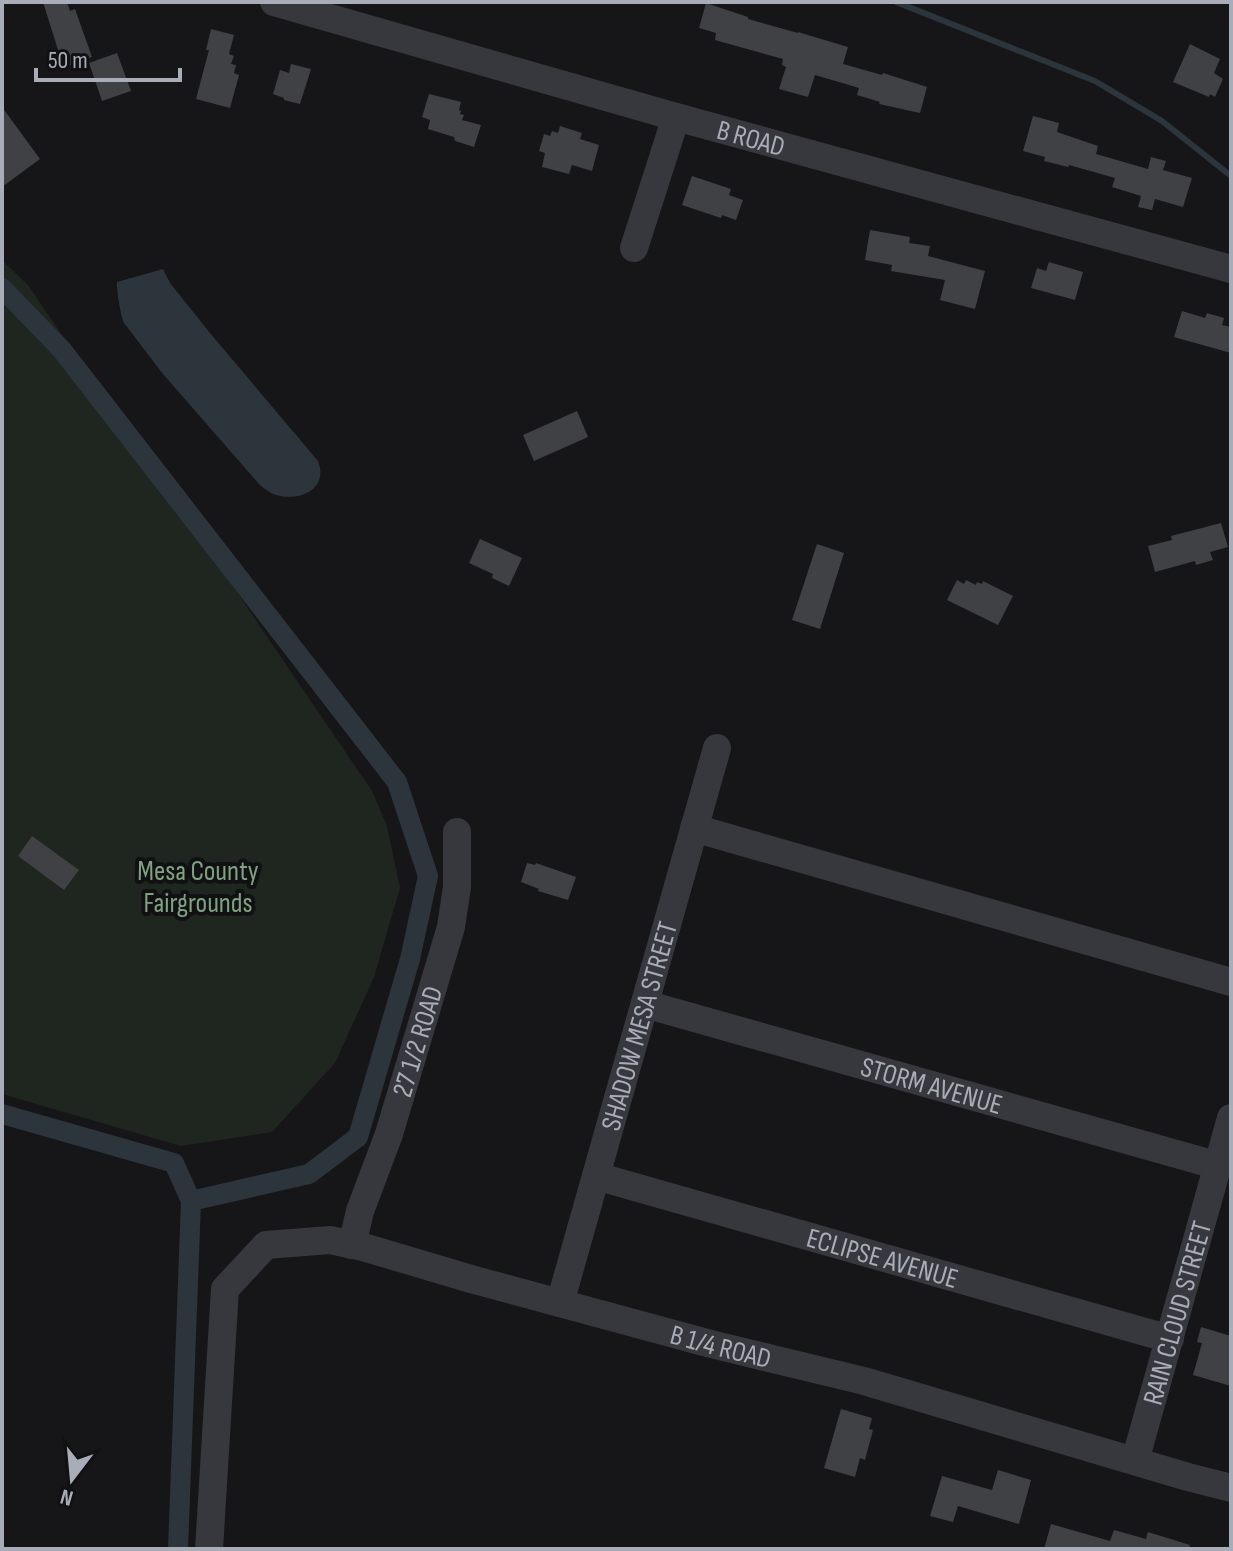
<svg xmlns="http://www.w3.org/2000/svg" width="1233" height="1551" viewBox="0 0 1233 1551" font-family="'Sofia Sans Condensed',sans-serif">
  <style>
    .green { fill: #1e261f }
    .water { fill: #2c353c }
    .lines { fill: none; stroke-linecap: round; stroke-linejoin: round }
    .stream { stroke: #2c353c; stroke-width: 6 }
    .canal { stroke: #2c353c; stroke-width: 20 }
    .building { fill: #404145 }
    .minor { stroke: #37383d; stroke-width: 28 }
    .labels { text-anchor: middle; stroke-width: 8; stroke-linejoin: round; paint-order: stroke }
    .street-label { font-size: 28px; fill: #a8adb8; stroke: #111113 }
    .park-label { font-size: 28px; fill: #7fa381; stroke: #111113 }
  </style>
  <rect width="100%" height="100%" fill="#161618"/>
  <path class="green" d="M 2,260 L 28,285 L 372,791 L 387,826 L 400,888 L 374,977 L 335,1063 L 272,1132 L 181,1146 L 2,1094 Z"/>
  <path class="water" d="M 163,269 L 170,283 L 210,333 L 318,461 C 329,489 300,502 276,495 C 270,493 265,489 260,485 L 163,374 L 124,323 C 121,317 116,287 117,282 Z"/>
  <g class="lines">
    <path class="stream" d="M 896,2 L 1095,81 L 1162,121 L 1231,176"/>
    <path class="canal" d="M 2,288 L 62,350 L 397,782 L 428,876 L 410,959 L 358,1137 L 309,1174 L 191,1201
      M 2,1114 L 174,1163 L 191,1201 L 178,1549"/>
  </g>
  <path class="building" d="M 43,2 L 67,2 L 70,11 L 75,9 L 92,57 L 68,66 L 63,52 L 60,54 L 58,50 Z
    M 706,3 L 748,17 L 748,19 L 798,33 L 798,32 L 848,47 L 843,64 L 882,75 L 883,73 L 927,87 L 920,113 L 879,104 L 880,102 L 857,95 L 859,88 L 815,75 L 808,97 L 779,89 L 786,67 L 782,65 L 783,59 L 715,40 L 716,33 L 699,28 Z
    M 211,29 L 234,35 L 229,54 L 234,56 L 231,64 L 236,65 L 234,73 L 239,75 L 230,108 L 196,99 L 209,50 L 206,50 Z
    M 1190,44 L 1220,59 L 1214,73 L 1223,79 L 1215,97 L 1210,94 L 1209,97 L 1173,82 Z
    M 117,53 L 131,91 L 102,101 L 89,63 Z
    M 291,64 L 311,69 L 300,104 L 284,100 L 284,98 L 273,94 L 280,70 L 289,73 Z
    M 429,94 L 461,102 L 459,110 L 461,111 L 460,114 L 464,115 L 462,120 L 481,125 L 474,147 L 455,141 L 454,137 L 428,129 L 430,120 L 422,117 Z
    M 2,107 L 40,159 L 2,187 Z
    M 1033,116 L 1059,123 L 1057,132 L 1098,146 L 1096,154 L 1148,169 L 1151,157 L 1166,161 L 1163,170 L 1192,178 L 1183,207 L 1155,199 L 1152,210 L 1138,207 L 1141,196 L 1112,187 L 1115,178 L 1069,165 L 1068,167 L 1044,161 L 1045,157 L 1023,151 Z
    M 560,126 L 582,133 L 580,139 L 599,145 L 592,171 L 572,165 L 569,174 L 542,167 L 545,153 L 539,151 L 544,134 L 550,136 L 552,131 L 558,133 Z
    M 692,176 L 731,189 L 729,195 L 743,200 L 736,220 L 722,215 L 721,218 L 682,205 Z
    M 870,230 L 910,237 L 909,243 L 930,246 L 928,256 L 985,271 L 975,309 L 940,300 L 945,280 L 891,271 L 892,265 L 865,260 Z
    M 1049,262 L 1083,272 L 1075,300 L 1031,288 L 1037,268 L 1046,271 Z
    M 1182,311 L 1205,318 L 1207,313 L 1224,318 L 1222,325 L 1231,327 L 1231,353 L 1174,337 Z
    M 577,411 L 588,437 L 534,461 L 523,435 Z
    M 1221,523 L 1228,547 L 1210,552 L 1213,560 L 1196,565 L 1195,561 L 1155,572 L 1148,546 L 1172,540 L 1171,536 Z
    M 480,539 L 522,558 L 509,586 L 492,578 L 493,574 L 469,563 Z
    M 817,544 L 844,553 L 820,629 L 792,620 Z
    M 957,580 L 964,584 L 966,580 L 976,585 L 977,582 L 982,584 L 983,581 L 1013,596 L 998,625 L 947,600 Z
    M 32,836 L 79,870 L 64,890 L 18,856 Z
    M 527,863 L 535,865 L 536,863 L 576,877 L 568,900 L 538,891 L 539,889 L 521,882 Z
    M 1201,1327 L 1231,1336 L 1231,1386 L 1193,1375 L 1202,1343 L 1197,1342 Z
    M 841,1409 L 872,1418 L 869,1429 L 873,1430 L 865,1460 L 860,1458 L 855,1477 L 824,1468 Z
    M 998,1470 L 1031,1480 L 1019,1524 L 958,1506 L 953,1522 L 930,1516 L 942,1476 L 992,1490 Z
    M 1051,1524 L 1110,1541 L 1114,1530 L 1146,1539 L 1148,1532 L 1190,1545 L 1189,1549 L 1044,1549 Z"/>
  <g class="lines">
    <g class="minor">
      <path id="s1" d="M 274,2 L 676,117 L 1231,269"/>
      <path d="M 634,248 L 676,117"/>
      <path d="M 694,828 L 1231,982"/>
      <path id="s2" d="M 645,1004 L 1219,1166"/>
      <path id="s3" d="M 596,1176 L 1170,1339"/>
      <path id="s4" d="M 352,1245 L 360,1211 L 389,1134 L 451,927 L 457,887 L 457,832"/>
      <path id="s5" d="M 560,1303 L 717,748"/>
      <path id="s6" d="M 1135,1461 L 1231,1118"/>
      <path id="s7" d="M 209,1549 L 225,1289 L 266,1245 L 330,1240 L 363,1247 L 471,1279 L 711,1344 L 864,1381 L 1188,1477 L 1231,1488"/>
    </g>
  </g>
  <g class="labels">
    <g class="street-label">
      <text dy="10" stroke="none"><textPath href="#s1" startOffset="496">B ROAD</textPath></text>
      <text dy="10" stroke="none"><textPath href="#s5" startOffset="288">SHADOW MESA STREET</textPath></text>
      <text dy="10" stroke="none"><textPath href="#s4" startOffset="214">27 1/2 ROAD</textPath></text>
      <text dy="10" stroke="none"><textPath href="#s2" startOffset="298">STORM AVENUE</textPath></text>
      <text dy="10" stroke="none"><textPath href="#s3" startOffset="298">ECLIPSE AVENUE</textPath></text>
      <text dy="10" stroke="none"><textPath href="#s6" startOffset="154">RAIN CLOUD STREET</textPath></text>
      <text dy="10" stroke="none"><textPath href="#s7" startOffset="790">B 1/4 ROAD</textPath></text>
    </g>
    <g class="park-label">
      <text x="198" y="880">Mesa County<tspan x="198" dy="32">Fairgrounds</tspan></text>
    </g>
  </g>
  <rect width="1233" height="1551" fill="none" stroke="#a8adb8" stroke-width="8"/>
  <g transform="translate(72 1479) rotate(196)" stroke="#111113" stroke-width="6" paint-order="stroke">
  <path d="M0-6L14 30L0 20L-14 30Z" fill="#a8adb8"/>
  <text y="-12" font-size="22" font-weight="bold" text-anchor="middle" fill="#a8adb8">N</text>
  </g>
  <path d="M36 68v12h144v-12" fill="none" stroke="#a8adb8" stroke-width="4"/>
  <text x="48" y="68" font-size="24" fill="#a8adb8" stroke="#111113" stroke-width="6" paint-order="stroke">50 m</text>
</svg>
